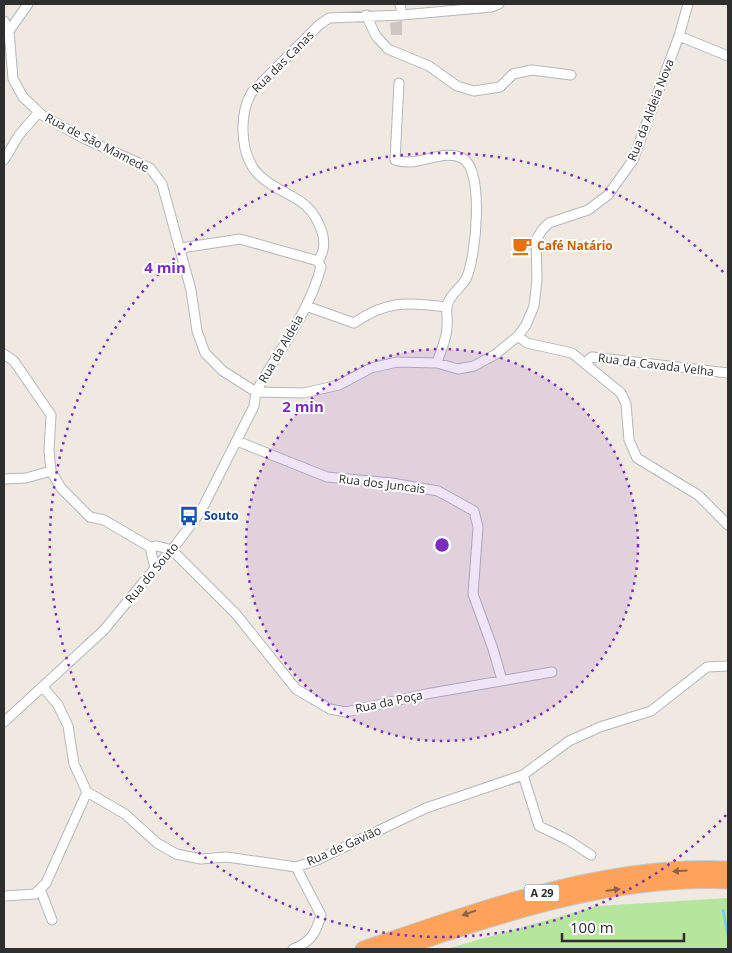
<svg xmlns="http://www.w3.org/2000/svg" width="732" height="953" viewBox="0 0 732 953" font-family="'Open Sans',sans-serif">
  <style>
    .green { fill: #b6e59e }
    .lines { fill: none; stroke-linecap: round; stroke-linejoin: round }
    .stream { stroke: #75cff0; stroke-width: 2.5 }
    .building { fill: #cbc7bf }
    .street-casing { stroke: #b4b7c1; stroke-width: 11 }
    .highway-casing { stroke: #c9c9c9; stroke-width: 17 }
    .street { stroke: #fff; stroke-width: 9 }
    .highway { stroke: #ffa35c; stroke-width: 15 }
    .oneway { fill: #8c6343 }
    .ring { fill: none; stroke: #7b2cbf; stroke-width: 2.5; stroke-dasharray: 2.5 5 }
    .labels { text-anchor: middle; stroke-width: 4; stroke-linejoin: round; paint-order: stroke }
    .shield { fill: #fff; stroke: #6d6d6d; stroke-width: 1 }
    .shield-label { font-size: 11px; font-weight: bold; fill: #2e2e2e }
    .street-label { font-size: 12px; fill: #2e2e2e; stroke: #fff }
    .food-label { font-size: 12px; font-weight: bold; fill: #c56008; stroke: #fff; text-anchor: start }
    .transit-label { font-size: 12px; font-weight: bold; fill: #164399; stroke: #fff; text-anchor: start }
    .centre { fill: #7b2cbf; stroke: #fff; stroke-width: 2.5 }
    .ring-label { font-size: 15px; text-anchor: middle; font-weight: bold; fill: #7b2cbf; stroke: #fff; stroke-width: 4; stroke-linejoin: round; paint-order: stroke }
  </style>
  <rect width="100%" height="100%" fill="#efe9e1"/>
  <path class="green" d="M 728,898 L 728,949 L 446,949 L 597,906 Z"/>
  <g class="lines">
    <path class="stream" d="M 723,910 L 728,935"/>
  </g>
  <path class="building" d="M 402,21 L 402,35 L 391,35 L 390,23 Z"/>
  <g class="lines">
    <defs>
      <path id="street" d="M 400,4 L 402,15
        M 366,15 L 376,36 L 388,49 L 429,66 L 457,86 L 474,91 L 500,87 L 513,74 L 532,70 L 571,75
        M 4,21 L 9,31 L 13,79 L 23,97 L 42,115 L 83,138 L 150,168 L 162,184 L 191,290 L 197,331 L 205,353 L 223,371 L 256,392
        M 9,31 L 28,4
        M 679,36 L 728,56
        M 399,83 L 395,160 C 419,168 442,148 462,158 C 485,169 476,259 466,279 C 460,289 448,296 447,307 C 446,314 448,320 447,327 C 447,339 440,352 437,363
        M 4,160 L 19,135 L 39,112
        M 181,248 L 240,239 L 318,261
        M 318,261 C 324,253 325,242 322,232 C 309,193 284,199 259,175 C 239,155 239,113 252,92 L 319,25 L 329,18 L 402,15 L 491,7 L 499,4
        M 306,306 L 354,323 C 387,300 408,302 447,307
        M 518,336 L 527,343 L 572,353 L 621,393 L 626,404 L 629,440 L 637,458 L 698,495 L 728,525
        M 4,354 L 14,361 L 51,415 L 49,451 L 51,471 L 61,488 L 90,517 L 104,520 L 150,547 L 157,546 L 172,550
        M 586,362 L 592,357 L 728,373
        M 256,392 L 304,393 L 339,385 L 371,368 L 397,362 L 437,363 L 458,369 L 474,366 L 496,354 L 518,336 L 526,325 L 534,306 L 537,280 L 536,240 L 542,230 L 549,223 L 588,210 L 608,195 L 633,160 L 679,36 L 688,4
        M 237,441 L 327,477 L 392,483 L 438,491 L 474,511 L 478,527 L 473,594 L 493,649 L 502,680
        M 4,479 L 26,478 L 51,471
        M 150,547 L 155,568
        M 172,550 L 236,614 L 296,689 L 330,709 L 346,712 L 426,694 L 552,672
        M 43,687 L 58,705 L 68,726 L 74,764 L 87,792 L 125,814 L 157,843 L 176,854 L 201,859 L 227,857 L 296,867 L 317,860 L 426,808 L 523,775 L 569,741 L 600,727 L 651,711 L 707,667 L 728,666
        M 4,722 L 104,630 L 155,568 L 172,550 L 201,511 L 254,406 L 256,392 C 278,351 309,313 321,267 L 318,261
        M 523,775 L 539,826 L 568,840 L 591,855
        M 40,889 L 52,920
        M 4,896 L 35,894 L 46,883 L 87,792
        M 293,949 C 311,942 316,933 321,915 L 296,867"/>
      <path id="highway" d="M 363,949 C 479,910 604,863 728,869
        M 398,949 C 504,914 614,876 728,881"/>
    </defs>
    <use href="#street" class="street-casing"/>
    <use href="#highway" class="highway-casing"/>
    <use href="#street" class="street"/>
    <use href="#highway" class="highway"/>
  </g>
  <defs><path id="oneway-solid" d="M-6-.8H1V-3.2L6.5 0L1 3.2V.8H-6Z" transform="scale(1.25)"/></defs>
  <g class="oneway">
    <use href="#oneway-solid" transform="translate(680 871) rotate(177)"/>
    <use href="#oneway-solid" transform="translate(613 890) rotate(-8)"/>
    <use href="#oneway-solid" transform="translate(469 913) rotate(161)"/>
  </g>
  <circle cx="442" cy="545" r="196" fill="#7b2cbf" fill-opacity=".12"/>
  <g class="ring">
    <circle cx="442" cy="545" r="196"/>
    <path d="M726 815A392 392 0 1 1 726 275"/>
  </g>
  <defs>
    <symbol id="cafe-bare" viewBox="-9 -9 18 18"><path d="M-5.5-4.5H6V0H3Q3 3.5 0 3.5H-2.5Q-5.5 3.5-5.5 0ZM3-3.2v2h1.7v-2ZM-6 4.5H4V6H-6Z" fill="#e8710a" stroke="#fff" stroke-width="2.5" paint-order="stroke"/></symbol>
    <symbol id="bus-bare" viewBox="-9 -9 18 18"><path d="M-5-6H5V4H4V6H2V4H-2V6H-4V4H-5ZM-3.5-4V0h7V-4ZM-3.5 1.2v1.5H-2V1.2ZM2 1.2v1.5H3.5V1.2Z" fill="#1a4fb4" stroke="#fff" stroke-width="2.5" paint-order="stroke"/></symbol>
  </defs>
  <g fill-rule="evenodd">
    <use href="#cafe-bare" x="508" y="232" width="28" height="28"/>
    <use href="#bus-bare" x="175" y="502" width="28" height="28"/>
  </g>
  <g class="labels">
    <rect class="shield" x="524.5" y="884.5" width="35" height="17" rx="4"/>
    <g class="shield-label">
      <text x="542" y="897">A 29</text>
    </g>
    <g class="street-label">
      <text transform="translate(283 62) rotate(-45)" y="4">Rua das Canas</text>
      <text transform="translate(651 110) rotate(-69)" y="4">Rua da Aldeia Nova</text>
      <text transform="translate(97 143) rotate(27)" y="4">Rua de São Mamede</text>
      <text transform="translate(281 349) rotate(-60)" y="4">Rua da Aldeia</text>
      <text transform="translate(656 365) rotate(7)" y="4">Rua da Cavada Velha</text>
      <text transform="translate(382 484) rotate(7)" y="4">Rua dos Juncais</text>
      <text transform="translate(152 573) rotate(-50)" y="4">Rua do Souto</text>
      <text transform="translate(389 702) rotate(-12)" y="4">Rua da Poça</text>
      <text transform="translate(344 846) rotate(-24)" y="4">Rua de Gavião</text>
    </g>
    <g class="food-label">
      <text x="537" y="250">Café Natário</text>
    </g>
    <g class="transit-label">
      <text x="204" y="520">Souto</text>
    </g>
  </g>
  <circle cx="442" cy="545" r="8" class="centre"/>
  <g class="ring-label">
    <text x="165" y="273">4 min</text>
    <text x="303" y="412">2 min</text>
  </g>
  <rect width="732" height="953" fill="none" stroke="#2e2e2e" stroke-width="10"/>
  <path d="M562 933v8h122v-8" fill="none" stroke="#2e2e2e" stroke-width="2.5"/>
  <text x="570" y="933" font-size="15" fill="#2e2e2e" stroke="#ffffff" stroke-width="4" paint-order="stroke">100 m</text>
</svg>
